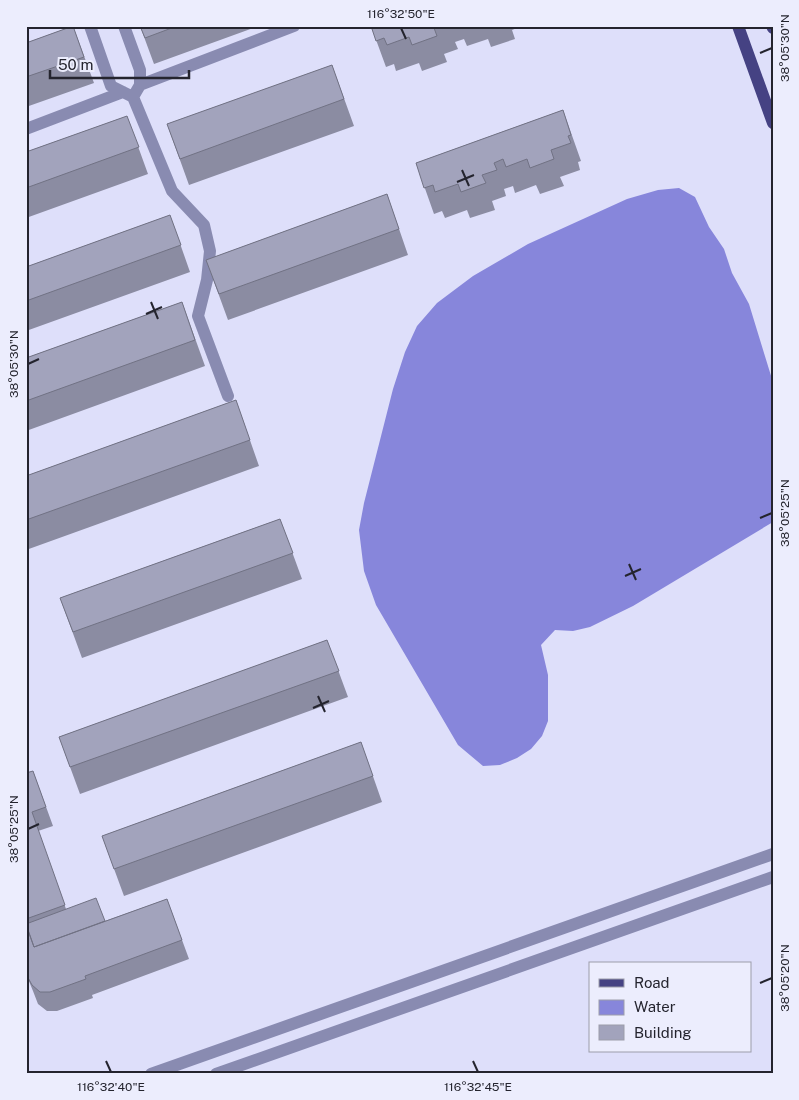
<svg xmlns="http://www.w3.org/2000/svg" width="799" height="1100" viewBox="0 0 799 1100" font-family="'Public Sans',sans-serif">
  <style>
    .water { fill: #8786db }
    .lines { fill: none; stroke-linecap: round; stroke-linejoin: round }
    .minor { stroke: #898bb1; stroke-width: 12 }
    .major { stroke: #454283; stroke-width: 12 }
    .wall { fill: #8b8ca2 }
    .building { fill: #a2a3bc; stroke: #717284 }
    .ticks { fill: none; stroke: #24242e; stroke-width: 2 }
    .neatline { fill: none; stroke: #24242e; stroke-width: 2 }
    .ticks-label { font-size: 12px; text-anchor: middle; fill: #24242e }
  </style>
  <rect width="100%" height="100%" fill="#dedffa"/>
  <path class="water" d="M 679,188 L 695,197 L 709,227 L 724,249 L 732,273 L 749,304 L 772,379 L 773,522 L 633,606 L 590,627 L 573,631 L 555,630 L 541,645 L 548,675 L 548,721 L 542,736 L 531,749 L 517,758 L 500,765 L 483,766 L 458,745 L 376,605 L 364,571 L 359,530 L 364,503 L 393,389 L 405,352 L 417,326 L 437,303 L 473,276 L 528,244 L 627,199 L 658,190 Z"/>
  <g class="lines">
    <path class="minor" d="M 90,26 L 111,86 L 133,97 L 140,85 L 140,70 L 124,26
      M 140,85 L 294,26
      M 133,97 L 172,191 L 204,225 L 210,251 L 207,280 L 198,316 L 228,396
      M 26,129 L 123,92
      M 151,1074 L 773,854
      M 216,1074 L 773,877"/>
    <path class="major" d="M 738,26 L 773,123
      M 772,26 L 773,28"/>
  </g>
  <path class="wall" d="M 73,26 L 94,83 L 26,107 L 26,43 Z
    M 140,26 L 259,26 L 154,64 Z
    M 371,26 L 522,26 L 512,30 L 515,39 L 491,47 L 488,39 L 467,46 L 464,39 L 455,42 L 458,49 L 444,54 L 447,62 L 422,71 L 419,63 L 396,71 L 394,64 L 386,67 Z
    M 332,65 L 354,126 L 189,185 L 167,124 Z
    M 563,110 L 581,161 L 578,162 L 580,170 L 560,177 L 564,186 L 540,194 L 536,185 L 515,193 L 513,186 L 504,189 L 506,196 L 492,201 L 495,210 L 470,218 L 467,210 L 445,218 L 442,211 L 434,214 L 416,163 Z
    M 127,116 L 148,174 L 26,218 L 26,152 Z
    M 387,194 L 408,255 L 228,320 L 206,260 Z
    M 170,215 L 190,272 L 26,331 L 26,267 Z
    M 182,302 L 205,366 L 26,431 L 26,358 Z
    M 236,400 L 259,466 L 26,550 L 26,476 Z
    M 280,519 L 302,579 L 82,658 L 60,598 Z
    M 327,640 L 348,697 L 80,794 L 59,737 Z
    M 26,673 L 29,682 L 26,683 Z
    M 361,742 L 382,802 L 124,896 L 102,836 Z
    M 33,771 L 53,826 L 38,831 L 66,909 L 105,921 L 167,899 L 189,959 L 92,995 L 93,998 L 57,1011 L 47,1011 L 38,1004 L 33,991 L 26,974 L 26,773 Z"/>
  <path class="building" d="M 73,26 L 84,57 L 26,77 L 26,43 Z
    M 140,26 L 177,26 L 145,38 Z
    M 371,26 L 438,26 L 434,28 L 437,36 L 412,45 L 409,37 L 387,45 L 384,38 L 376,41 Z
    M 332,65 L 344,99 L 180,159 L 167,124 Z
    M 563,110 L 571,135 L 568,136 L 571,143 L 551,150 L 554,159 L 530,168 L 527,159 L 506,167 L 503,159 L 494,163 L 497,170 L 482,175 L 486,183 L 461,192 L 458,184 L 435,192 L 433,185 L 424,188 L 416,163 Z
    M 127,116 L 139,147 L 26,188 L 26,152 Z
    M 387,194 L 399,229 L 219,294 L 206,260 Z
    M 170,215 L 181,245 L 26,301 L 26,267 Z
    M 182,302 L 195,340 L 26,401 L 26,358 Z
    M 236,400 L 250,440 L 26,520 L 26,476 Z
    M 280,519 L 293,553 L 73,632 L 60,598 Z
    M 327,640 L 339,671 L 70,767 L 59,737 Z
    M 361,742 L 373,776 L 114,869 L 102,836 Z
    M 33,771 L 46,807 L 32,812 L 65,905 L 26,919 L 26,773 Z
    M 96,898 L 105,921 L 34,947 L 26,924 Z
    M 167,899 L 182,940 L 85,976 L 86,979 L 50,992 L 40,992 L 32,985 L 26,974 L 26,925 L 34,947 Z"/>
  <path class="ticks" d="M 401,28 L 406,39M 760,53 L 772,48M 462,170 L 469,186M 457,182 L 474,175M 151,302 L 158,319M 146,314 L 162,307M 28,364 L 39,359M 760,518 L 772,513M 629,564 L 636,580M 625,576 L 641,569M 318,696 L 325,712M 313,708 L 329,701M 28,829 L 39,824M 760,983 L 772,978M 106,1061 L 111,1072M 473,1061 L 478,1072"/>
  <rect width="799" height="1100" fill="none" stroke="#ecedfd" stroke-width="55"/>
  <rect x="589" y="962" width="162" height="90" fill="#ecedfd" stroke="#9c9daa"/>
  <rect x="599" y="979" width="25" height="8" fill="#454283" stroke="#9c9daa"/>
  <text x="634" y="988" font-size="15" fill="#24242e">Road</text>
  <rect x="599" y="1000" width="25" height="15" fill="#8786db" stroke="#9c9daa"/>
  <text x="634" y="1012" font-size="15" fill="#24242e">Water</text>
  <rect x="599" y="1025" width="25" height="15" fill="#a2a3bc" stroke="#9c9daa"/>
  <text x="634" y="1038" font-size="15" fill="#24242e">Building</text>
  <path d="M50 70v8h139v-8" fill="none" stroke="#24242e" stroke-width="2.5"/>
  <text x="58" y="70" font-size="15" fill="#24242e" stroke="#ecedfd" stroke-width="4" paint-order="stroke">50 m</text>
  <rect x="28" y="28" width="744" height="1044" class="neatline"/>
  <g class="ticks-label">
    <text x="401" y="18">116°32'50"E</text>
    <text transform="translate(785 48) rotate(-90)" y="4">38°05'30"N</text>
    <text transform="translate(14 364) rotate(-90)" y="4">38°05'30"N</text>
    <text transform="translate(785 513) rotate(-90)" y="4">38°05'25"N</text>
    <text transform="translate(14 829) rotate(-90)" y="4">38°05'25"N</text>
    <text transform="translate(785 978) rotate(-90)" y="4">38°05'20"N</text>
    <text x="111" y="1091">116°32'40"E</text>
    <text x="478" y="1091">116°32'45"E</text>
  </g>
</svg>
